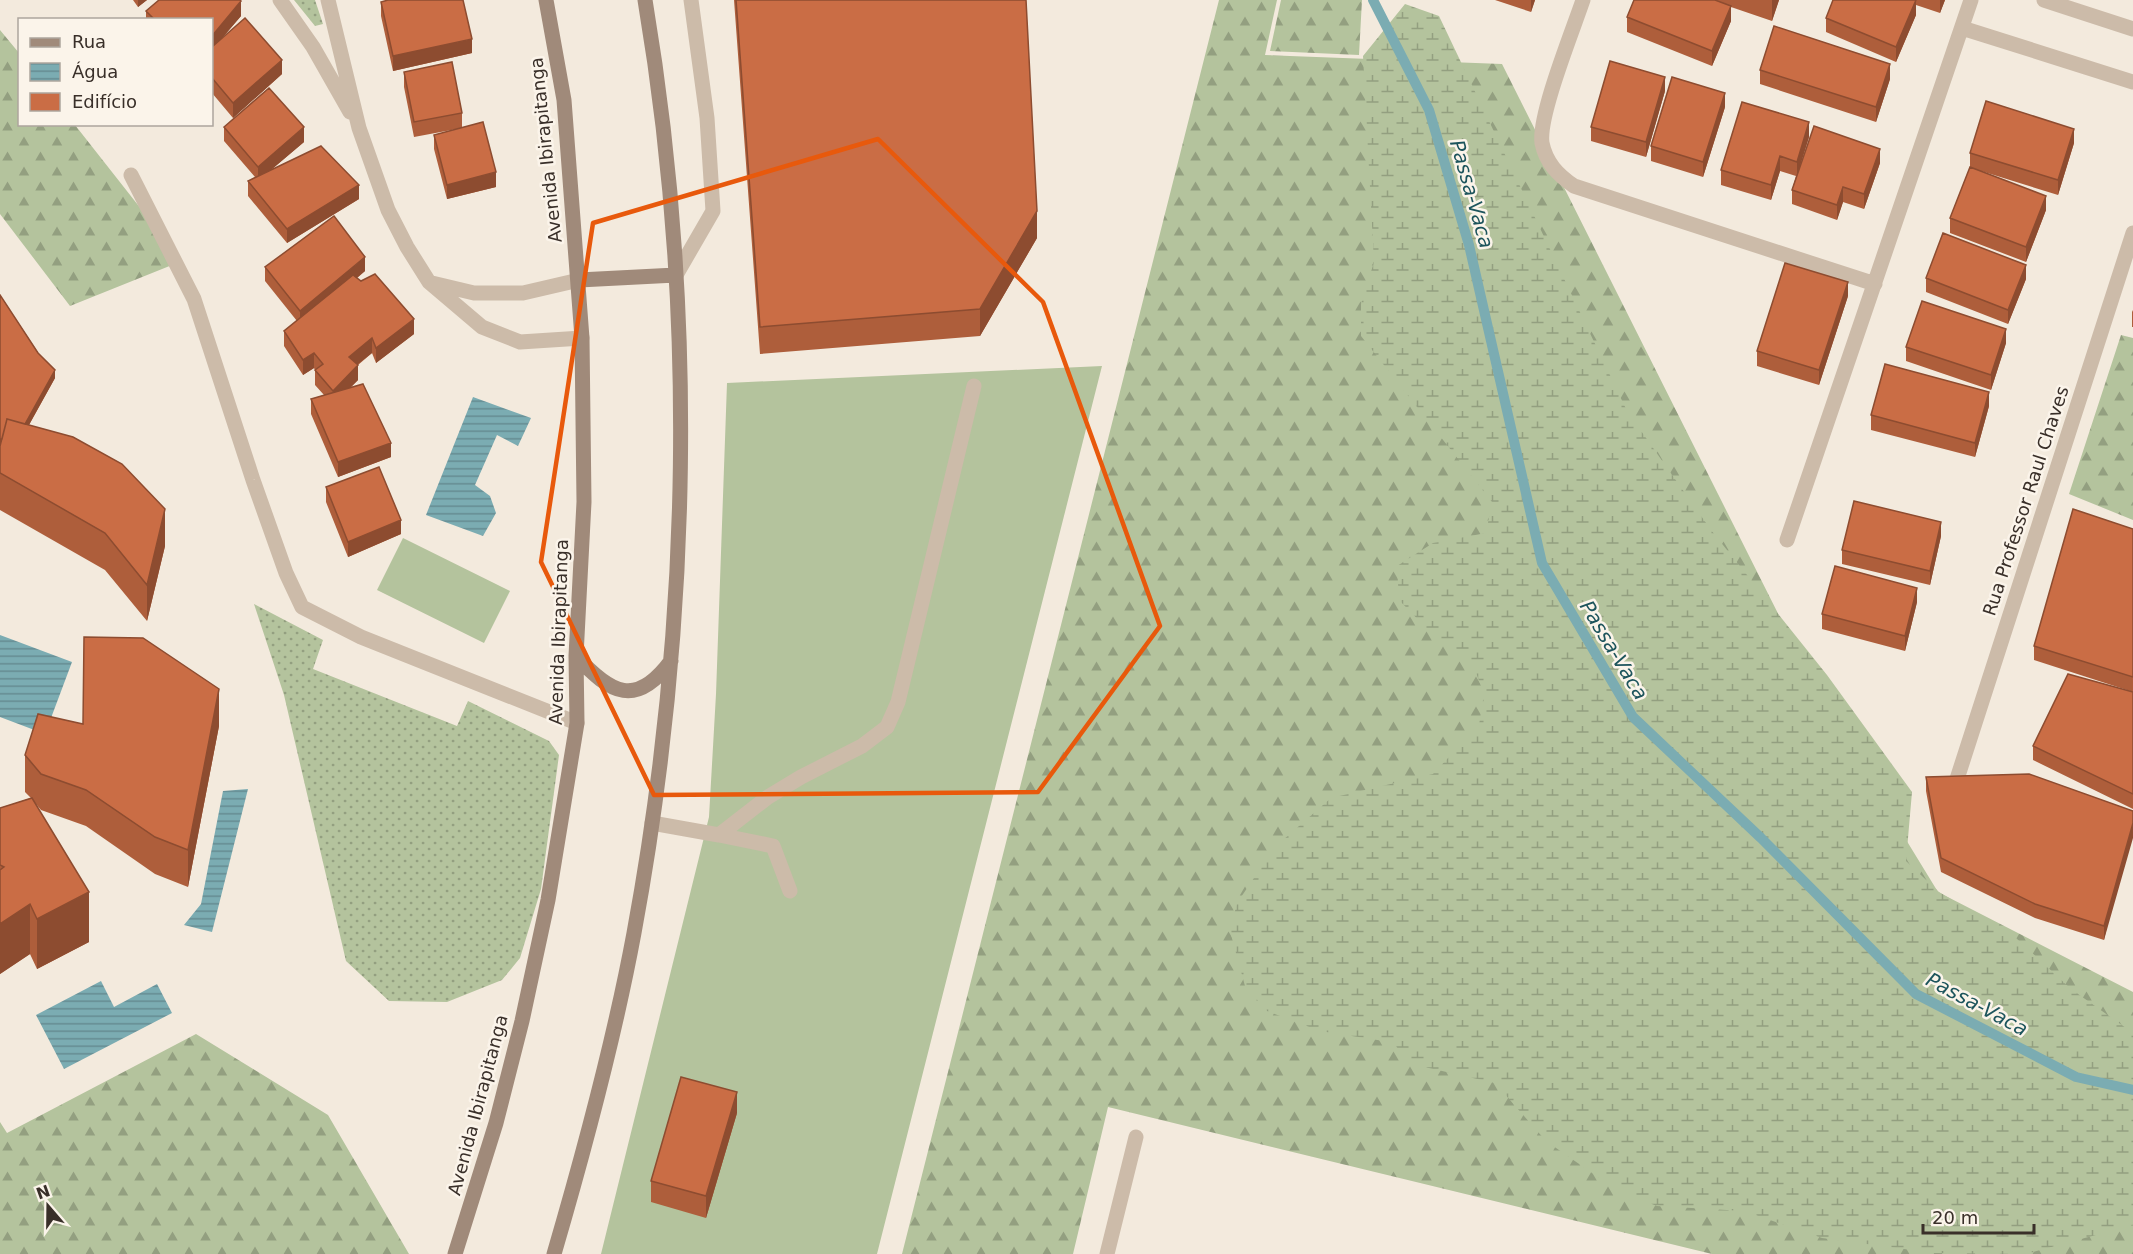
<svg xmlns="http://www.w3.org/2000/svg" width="2133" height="1254" viewBox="0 0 2133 1254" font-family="'DejaVu Sans',sans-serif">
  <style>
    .grass { fill: url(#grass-dots) }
    .forest { fill: url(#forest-firs) }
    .wetland { fill: url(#wetland-marsh) }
    .garden { fill: #b4c39d }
    .water { fill: url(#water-rules) }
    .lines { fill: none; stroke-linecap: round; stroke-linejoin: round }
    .stream { stroke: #7bacb2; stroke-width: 10 }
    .service { stroke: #ccbba9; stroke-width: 15 }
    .minor { stroke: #ccbba9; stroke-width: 15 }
    .secondary { stroke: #a08a7a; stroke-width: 15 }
    .wall { fill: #ae5e3b }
    .shaded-wall { fill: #8d4c30 }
    .building { fill: #ca6d45; stroke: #8d4c30; stroke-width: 1.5 }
    .marked { fill: none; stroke: #e8590c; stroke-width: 4.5; stroke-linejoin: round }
    .labels { text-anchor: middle; stroke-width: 5; stroke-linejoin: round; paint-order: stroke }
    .street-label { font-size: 18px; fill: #392f29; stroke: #fbf4ea }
    .water-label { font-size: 20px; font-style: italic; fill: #1d545c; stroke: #fbf4ea }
  </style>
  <defs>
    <pattern id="grass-dots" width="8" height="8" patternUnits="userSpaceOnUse" patternTransform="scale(1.5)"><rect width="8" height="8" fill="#b4c39d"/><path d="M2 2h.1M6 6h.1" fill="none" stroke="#939f80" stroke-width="1.8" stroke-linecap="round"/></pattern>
    <pattern id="forest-firs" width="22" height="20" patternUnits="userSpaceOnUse" patternTransform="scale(1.5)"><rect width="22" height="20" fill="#b4c39d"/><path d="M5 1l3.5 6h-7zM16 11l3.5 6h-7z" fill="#939f80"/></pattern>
    <pattern id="wetland-marsh" width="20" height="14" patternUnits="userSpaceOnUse" patternTransform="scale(1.5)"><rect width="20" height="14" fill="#b4c39d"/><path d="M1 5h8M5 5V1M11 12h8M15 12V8" fill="none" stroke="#939f80"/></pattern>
    <pattern id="water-rules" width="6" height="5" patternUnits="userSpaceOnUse" patternTransform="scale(1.5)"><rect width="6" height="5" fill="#7bacb2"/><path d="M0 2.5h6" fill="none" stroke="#668c91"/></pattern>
  </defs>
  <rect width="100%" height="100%" fill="#f3eadd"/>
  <path class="grass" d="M 294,0 L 315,0 L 323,24 L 315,26 Z
    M 254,604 L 323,640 L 313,669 L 457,726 L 468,701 L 549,741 L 559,755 L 541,889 L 520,958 L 502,980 L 447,1002 L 389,1001 L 346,961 L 284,695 Z"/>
  <path class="forest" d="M 1219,0 L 1277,0 L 1265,55 L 1502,64 L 1826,709 L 1938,892 L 2133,992 L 2133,1254 L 1712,1254 L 1108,1107 L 1073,1254 L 902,1254 Z
    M 1281,0 L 1362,0 L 1359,55 L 1270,51 Z
    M 0,30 L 19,53 L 20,124 L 75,125 L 182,261 L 70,306 L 0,214 Z
    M 2121,335 L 2133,338 L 2133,520 L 2069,494 Z
    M 196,1034 L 328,1115 L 409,1254 L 0,1254 L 0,1122 L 7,1133 Z"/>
  <path class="wetland" d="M 1405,4 L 1439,16 L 1627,411 L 1711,530 L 1827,675 L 1912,792 L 1906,861 L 1939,892 L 2016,938 L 2071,989 L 2133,1033 L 2133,1225 L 2026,1254 L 1934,1253 L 1822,1238 L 1744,1211 L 1657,1206 L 1618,1191 L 1546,1141 L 1495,1083 L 1420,1066 L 1390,1042 L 1320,1031 L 1267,1011 L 1245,986 L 1230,931 L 1237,903 L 1275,847 L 1331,798 L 1433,774 L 1479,725 L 1484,694 L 1472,662 L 1435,637 L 1399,600 L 1397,566 L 1433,543 L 1486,533 L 1492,502 L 1361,336 L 1361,304 L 1374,262 L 1363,56 Z"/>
  <path class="garden" d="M 1102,366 L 877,1254 L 601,1254 L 709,817 L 716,694 L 727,383 Z
    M 403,538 L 510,591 L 484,643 L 377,590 Z"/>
  <path class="water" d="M 473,397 L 531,418 L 518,446 L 497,435 L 475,485 L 490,496 L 496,513 L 483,536 L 426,515 Z
    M 0,635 L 72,662 L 45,734 L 0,717 Z
    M 248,789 L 212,932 L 184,925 L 201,904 L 223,791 Z
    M 101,981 L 114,1007 L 157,984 L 172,1013 L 64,1069 L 36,1015 Z"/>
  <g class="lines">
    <path class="stream" d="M 1373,0 L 1429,110 L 1469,245 L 1542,563 L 1633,717 L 1761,838 L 1916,994 L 2076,1077 L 2133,1090"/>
    <path class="service" d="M 131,175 L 194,299 L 253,480 L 286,573 L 302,607 L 361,637 L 577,723
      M 676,275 L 713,211 L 707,118 L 691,0
      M 652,823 L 719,835 L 768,797 L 801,777 L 862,746 L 887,727 L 898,702 L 974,386
      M 719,835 L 773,846 L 790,891"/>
    <path class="minor" d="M 280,0 L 313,47 L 350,112
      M 328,0 L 359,128 L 388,210 L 407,247 L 429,282 L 482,327 L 520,342 L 582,338
      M 1583,0 C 1573,30 1538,116 1542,143 C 1546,163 1558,175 1574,186 L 1875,284
      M 2044,0 L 2133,29
      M 1962,28 L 2133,82
      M 432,283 L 474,293 L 523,293 L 579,280
      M 1787,540 L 1971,0
      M 1956,782 L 2133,233
      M 1107,1254 L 1136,1137"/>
    <path class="secondary" d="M 579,280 L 676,275
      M 576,656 C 611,694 636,708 671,661
      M 455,1254 L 496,1123 L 522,1021 L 548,900 L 577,723 L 576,656 L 584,502 L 582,338 L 564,100 L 546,0
      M 554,1254 C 585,1148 614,1041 634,933 C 691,625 697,308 645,0"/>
  </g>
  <path class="wall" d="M 133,0 L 147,0 L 138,7 Z
    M 734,0 L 1026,0 L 1037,238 L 980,336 L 760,354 Z
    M 1495,0 L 1535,0 L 1531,12 Z
    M 1634,0 L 1779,0 L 1772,21 L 1731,7 L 1731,21 L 1712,66 L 1627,32 L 1627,17 Z
    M 1833,0 L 1945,0 L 1940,13 L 1916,5 L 1916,15 L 1896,62 L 1826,32 L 1826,18 Z
    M 381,2 L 472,53 L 393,71 L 381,16 Z
    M 146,11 L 241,16 L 222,38 L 282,74 L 233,118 L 212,93 L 212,20 L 146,20 Z
    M 1760,70 L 1890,79 L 1876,122 L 1760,84 Z
    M 404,72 L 462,113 L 462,128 L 414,137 L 404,87 Z
    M 1665,91 L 1646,157 L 1591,141 L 1591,127 Z
    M 1725,107 L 1703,177 L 1651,161 L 1651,146 Z
    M 224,127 L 304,142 L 272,169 L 359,199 L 287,243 L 248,196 L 248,181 L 255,177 L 224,141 Z
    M 434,135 L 496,187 L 447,199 L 434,149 Z
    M 1809,137 L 1800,165 L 1880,163 L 1864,209 L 1843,202 L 1837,220 L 1792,204 L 1792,190 L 1796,176 L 1780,171 L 1771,200 L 1721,185 L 1721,170 Z
    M 2074,143 L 2058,195 L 1981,171 L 2046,210 L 2026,262 L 1950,233 L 1950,218 L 1970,167 L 1970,153 Z
    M 265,267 L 365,271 L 357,278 L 414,334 L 376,363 L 372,353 L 358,365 L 358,380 L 351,387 L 391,457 L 338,477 L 311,414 L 311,399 L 324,395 L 315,385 L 315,370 L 314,368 L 303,375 L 284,346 L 284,331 L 297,321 L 265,281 Z
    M 1926,278 L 2026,279 L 2008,324 L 1926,292 Z
    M 0,295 L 55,378 L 29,425 L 165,546 L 147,621 L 105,570 L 0,510 Z
    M 1848,296 L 1819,385 L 1757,366 L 1757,351 Z
    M 2133,310 L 2133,327 L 2132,327 L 2132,312 Z
    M 2006,343 L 1991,390 L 1906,361 L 1906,347 Z
    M 1989,406 L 1975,457 L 1871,430 L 1871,415 Z
    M 326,487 L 401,534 L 348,557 L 326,502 Z
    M 2133,529 L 2133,692 L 2034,660 L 2034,646 Z
    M 1941,536 L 1930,585 L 1842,564 L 1842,550 Z
    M 1917,602 L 1905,651 L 1822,629 L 1822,614 Z
    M 2133,692 L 2133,809 L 2033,760 L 2033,746 Z
    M 83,724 L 219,726 L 188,887 L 155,874 L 86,826 L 41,810 L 36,804 L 89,942 L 37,969 L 30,954 L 0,974 L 0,808 L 31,798 L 25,792 L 25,755 Z
    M 1926,777 L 2133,811 L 2104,940 L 2035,918 L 1941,872 L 1926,791 Z
    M 737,1113 L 706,1218 L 651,1202 L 651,1181 Z"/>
  <path class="shaded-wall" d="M 138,0 L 147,0 L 138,7 Z
    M 1531,0 L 1535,0 L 1531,12 Z
    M 1772,0 L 1779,0 L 1772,21 Z
    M 1916,0 L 1916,15 L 1896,62 L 1896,47 Z
    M 1940,0 L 1945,0 L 1940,13 Z
    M 241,1 L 241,16 L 212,50 L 212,36 Z
    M 1731,6 L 1731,21 L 1712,66 L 1712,51 Z
    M 472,39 L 472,53 L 393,71 L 393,56 Z
    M 282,60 L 282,74 L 233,118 L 233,103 Z
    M 1890,64 L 1890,79 L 1876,122 L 1876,107 Z
    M 1665,77 L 1665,91 L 1646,157 L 1646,142 Z
    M 1725,93 L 1725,107 L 1703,177 L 1703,162 Z
    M 1809,122 L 1809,137 L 1797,176 L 1797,162 Z
    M 304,127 L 304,142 L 258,181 L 258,167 Z
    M 2074,129 L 2074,143 L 2058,195 L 2058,180 Z
    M 1880,149 L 1880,163 L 1864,209 L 1864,194 Z
    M 1780,156 L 1780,171 L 1771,200 L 1771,185 Z
    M 496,172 L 496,187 L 447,199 L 447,185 Z
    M 359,185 L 359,199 L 287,243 L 287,229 Z
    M 1843,187 L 1843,202 L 1837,220 L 1837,205 Z
    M 2046,196 L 2046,210 L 2026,262 L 2026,247 Z
    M 1037,211 L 1037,238 L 980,336 L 980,309 Z
    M 365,257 L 365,271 L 300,326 L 300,311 Z
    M 2026,265 L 2026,279 L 2008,324 L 2008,310 Z
    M 1848,282 L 1848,296 L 1819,385 L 1819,370 Z
    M 414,319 L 414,334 L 376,363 L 376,348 Z
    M 2006,329 L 2006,343 L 1991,390 L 1991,375 Z
    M 372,338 L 372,353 L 349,371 L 349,357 Z
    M 314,353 L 314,368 L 303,375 L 303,360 Z
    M 358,365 L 358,380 L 333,405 L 333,391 Z
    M 55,370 L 55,378 L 20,441 L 0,447 L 0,439 Z
    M 1989,392 L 1989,406 L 1975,457 L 1975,443 Z
    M 391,443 L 391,457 L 338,477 L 338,462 Z
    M 165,509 L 165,546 L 147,621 L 147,585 Z
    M 401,520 L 401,534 L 348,557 L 348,542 Z
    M 1941,522 L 1941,536 L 1930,585 L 1930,571 Z
    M 1917,588 L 1917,602 L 1905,651 L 1905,636 Z
    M 219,689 L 219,726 L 188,887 L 188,850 Z
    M 2133,823 L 2133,838 L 2104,940 L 2104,926 Z
    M 89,892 L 89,942 L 37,969 L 37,919 Z
    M 30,904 L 30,954 L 0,974 L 0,924 Z
    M 737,1092 L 737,1113 L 706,1218 L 706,1196 Z"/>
  <path class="building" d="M 159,0 L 240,0 L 241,1 L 212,36 L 212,20 L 155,20 L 146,11 Z
    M 388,0 L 463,0 L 472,39 L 393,56 L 381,2 Z
    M 736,0 L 1026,0 L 1037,211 L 980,309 L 760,327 Z
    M 1634,0 L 1715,0 L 1731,6 L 1712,51 L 1627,17 Z
    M 1833,0 L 1916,0 L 1896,47 L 1826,18 Z
    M 245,18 L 282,60 L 233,103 L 212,78 L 212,47 Z
    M 1774,26 L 1890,64 L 1876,107 L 1760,70 Z
    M 1610,61 L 1665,77 L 1646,142 L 1591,127 Z
    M 452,62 L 462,113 L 414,122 L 404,72 Z
    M 1672,77 L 1725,93 L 1703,162 L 1651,146 Z
    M 269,88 L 304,127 L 258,167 L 224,127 Z
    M 1986,101 L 2074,129 L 2058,180 L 1970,153 Z
    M 1742,102 L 1809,122 L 1797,162 L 1780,156 L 1771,185 L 1721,170 Z
    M 483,122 L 496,172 L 447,185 L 434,135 Z
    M 1814,126 L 1880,149 L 1864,194 L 1843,187 L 1837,205 L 1792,190 Z
    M 321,146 L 359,185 L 287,229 L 248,181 Z
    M 1970,167 L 2046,196 L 2026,247 L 1950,218 Z
    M 334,216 L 365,257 L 300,311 L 265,267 Z
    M 1943,233 L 2026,265 L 2008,310 L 1926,278 Z
    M 1785,263 L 1848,282 L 1819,370 L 1757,351 Z
    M 375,274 L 414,319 L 376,348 L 372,338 L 349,357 L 358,365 L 333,391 L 315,370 L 323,364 L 314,353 L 303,360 L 284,331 L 353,275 L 361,281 Z
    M 0,295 L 38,353 L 55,370 L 25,424 L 7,419 L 2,439 L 0,439 Z
    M 1922,301 L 2006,329 L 1991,375 L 1906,347 Z
    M 1885,364 L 1989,392 L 1975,443 L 1871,415 Z
    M 363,384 L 391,443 L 338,462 L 311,399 Z
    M 7,419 L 73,437 L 122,464 L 165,509 L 147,585 L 105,533 L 0,473 L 0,446 Z
    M 379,467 L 401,520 L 348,542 L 326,487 Z
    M 1854,501 L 1941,522 L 1930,571 L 1842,550 Z
    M 2073,509 L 2133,529 L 2133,677 L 2034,646 Z
    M 1835,566 L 1917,588 L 1905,636 L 1822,614 Z
    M 84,637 L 143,638 L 219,689 L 188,850 L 155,837 L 86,790 L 41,774 L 25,755 L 38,714 L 83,724 Z
    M 2068,674 L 2133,692 L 2133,794 L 2033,746 Z
    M 2029,774 L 2133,811 L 2133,823 L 2104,926 L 2035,904 L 1941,858 L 1926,777 Z
    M 32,798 L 89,892 L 37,919 L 30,904 L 0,924 L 0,870 L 4,867 L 0,865 L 0,808 Z
    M 681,1077 L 737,1092 L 706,1196 L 651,1181 Z"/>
  <path class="marked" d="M 878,139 L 1043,302 L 1160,626 L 1038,792 L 654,795 L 541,562 L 593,223 Z"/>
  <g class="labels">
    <g class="street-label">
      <text transform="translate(546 150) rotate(-96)" y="6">Avenida Ibirapitanga</text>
      <text transform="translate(2026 501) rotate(-72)" y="6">Rua Professor Raul Chaves</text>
      <text transform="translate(559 632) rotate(-88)" y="6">Avenida Ibirapitanga</text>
      <text transform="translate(478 1105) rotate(-75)" y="6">Avenida Ibirapitanga</text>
    </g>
    <g class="water-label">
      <text transform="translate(1472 194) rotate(74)" y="7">Passa-Vaca</text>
      <text transform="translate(1614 650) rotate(59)" y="7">Passa-Vaca</text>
      <text transform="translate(1977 1004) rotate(28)" y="7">Passa-Vaca</text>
    </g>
  </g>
  <rect x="18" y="18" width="195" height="108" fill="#fbf4ea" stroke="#ada59d" stroke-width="1.5"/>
  <rect x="30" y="38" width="30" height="9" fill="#a08a7a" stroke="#ada59d" stroke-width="1.5"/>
  <text x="72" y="48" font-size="18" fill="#392f29">Rua</text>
  <rect x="30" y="63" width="30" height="18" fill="url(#water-rules)" stroke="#ada59d" stroke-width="1.5"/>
  <text x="72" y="78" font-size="18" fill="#392f29">Água</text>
  <rect x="30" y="93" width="30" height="18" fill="#ca6d45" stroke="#ada59d" stroke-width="1.5"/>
  <text x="72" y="108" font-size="18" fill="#392f29">Edifício</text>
  <g transform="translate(48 1206) rotate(340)" stroke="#fbf4ea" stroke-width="4.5" paint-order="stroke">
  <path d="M0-4.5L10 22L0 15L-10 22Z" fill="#392f29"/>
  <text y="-9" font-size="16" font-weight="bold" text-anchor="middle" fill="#392f29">N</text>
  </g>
  <path d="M1923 1224v9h111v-9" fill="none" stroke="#392f29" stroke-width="3"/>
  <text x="1932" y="1224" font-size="18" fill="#392f29" stroke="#fbf4ea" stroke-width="4.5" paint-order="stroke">20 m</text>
</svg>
